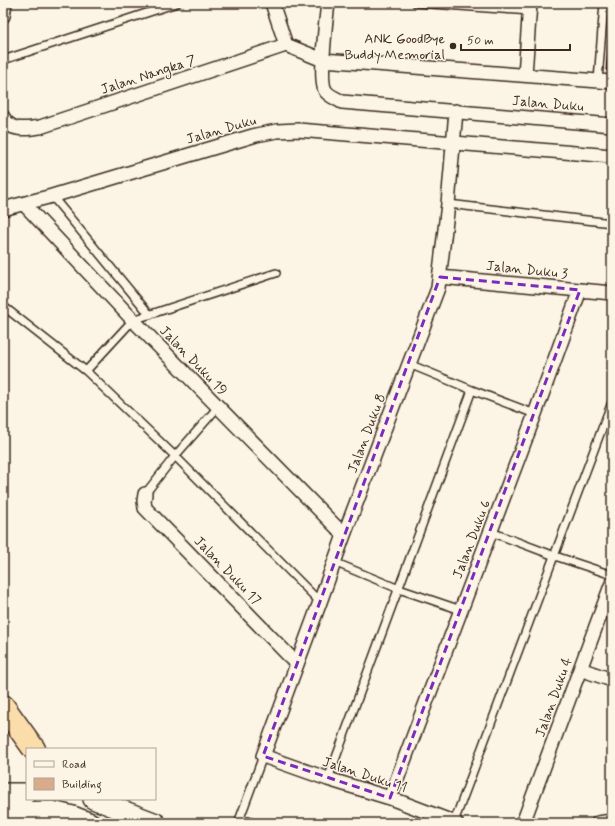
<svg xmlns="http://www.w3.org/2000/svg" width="615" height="826" viewBox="0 0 615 826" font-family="Mynerve,sans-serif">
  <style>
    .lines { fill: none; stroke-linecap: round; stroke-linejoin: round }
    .lane-casing { stroke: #3b2a1e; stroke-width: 10 }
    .street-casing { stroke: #3b2a1e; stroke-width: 16 }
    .secondary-casing { stroke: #3b2a1e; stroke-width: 22 }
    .highway-casing { stroke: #3b2a1e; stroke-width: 25 }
    .lane { stroke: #fcf5e5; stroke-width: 7 }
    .street { stroke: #fcf5e5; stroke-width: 13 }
    .secondary { stroke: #fcf5e5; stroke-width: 19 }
    .highway { stroke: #fbddab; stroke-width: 22 }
    .wall { fill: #ba9377; stroke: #3b2a1e }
    .shaded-wall { fill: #977861; stroke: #3b2a1e }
    .building { fill: #d8ab8a; stroke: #3b2a1e }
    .marked { fill: none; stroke: #7b2cbf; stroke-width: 3; stroke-dasharray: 8 5; stroke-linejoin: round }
    .poi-dot { fill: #3b2a1e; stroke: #fcf5e5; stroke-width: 1.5 }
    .labels { text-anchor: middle; stroke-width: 3; stroke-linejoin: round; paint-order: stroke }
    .poi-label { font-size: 14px; fill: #3b2a1e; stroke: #fcf5e5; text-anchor: end }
    .street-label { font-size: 14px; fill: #3b2a1e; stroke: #fcf5e5 }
  </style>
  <rect width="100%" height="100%" fill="#fcf5e5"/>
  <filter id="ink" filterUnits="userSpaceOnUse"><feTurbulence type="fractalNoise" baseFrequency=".025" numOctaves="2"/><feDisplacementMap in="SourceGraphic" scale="8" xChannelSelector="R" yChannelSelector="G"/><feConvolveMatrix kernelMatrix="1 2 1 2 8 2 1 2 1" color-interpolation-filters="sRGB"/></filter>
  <g filter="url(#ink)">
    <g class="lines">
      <defs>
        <path id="lane" d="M 416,3 L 530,11
          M 3,60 L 177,3
          M 598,81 L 604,3
          M 52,196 L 150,315
          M 448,204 L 612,223
          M 3,306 L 86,371 L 175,456 L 320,602
          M 409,364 L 472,390 L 535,414
          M 86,371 L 133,320 L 276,273
          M 145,494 L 175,456 L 218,407
          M 491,532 L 555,556 L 612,575
          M 334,562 L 399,589 L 461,610
          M 328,779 L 472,390
          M 454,822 L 612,402
          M 253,823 L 240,818 L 263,756"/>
        <path id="street" d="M 272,3 L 286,45
          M 328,3 C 326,18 319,80 325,90 C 328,96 336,98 342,102 L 612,125
          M 3,16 L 5,3
          M 286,45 L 323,60 L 612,82
          M 525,75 L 530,3
          M 456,111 L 448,204 L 438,288 L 344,535 L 320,602 L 263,756 L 328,779 L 390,798 L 456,823
          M 3,117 C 10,132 27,129 40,127 L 286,45
          M 24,204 L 133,320 L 344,535
          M 3,209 L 52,196 L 256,135 L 277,131 L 298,130 L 612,156
          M 440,277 L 612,293
          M 145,494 L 144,501 L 145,508 L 297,664
          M 580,669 L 612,680
          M 390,798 L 535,414 L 580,290
          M 523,823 L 612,583
          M 598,823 L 612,821"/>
        <path id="secondary" d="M 3,793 L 27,793
          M 93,799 L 156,823
          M 3,812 L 52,811 L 73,816 L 91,823"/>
        <path id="highway" d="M 3,706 L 34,749"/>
      </defs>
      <use href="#lane" class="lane-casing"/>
      <use href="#street" class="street-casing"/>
      <use href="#secondary" class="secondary-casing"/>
      <use href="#highway" class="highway-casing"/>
      <use href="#lane" class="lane"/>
      <use href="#street" class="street"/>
      <use href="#secondary" class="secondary"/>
      <use href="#highway" class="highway"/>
    </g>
    <path class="wall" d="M 612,3 L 612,70 L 606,70 Z"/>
    <path class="shaded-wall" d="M 608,62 L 612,63 L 612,70 L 606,70 Z"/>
    <path class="building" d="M 612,22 L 612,63 L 608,62 Z"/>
  </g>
  <path class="marked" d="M 440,277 L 580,290 L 390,798 L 263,756 Z"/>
  <circle class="poi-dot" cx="453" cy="46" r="4"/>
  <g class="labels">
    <g class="poi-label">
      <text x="445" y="43">ANK GoodBye<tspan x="445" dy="16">Buddy Memorial</tspan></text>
    </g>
    <g class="street-label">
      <text transform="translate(148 74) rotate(-18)" y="5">Jalan Nangka 7</text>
      <text transform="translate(548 103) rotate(5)" y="5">Jalan Duku</text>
      <text transform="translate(221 129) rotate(-16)" y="5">Jalan Duku</text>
      <text transform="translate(527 269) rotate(6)" y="5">Jalan Duku 3</text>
      <text transform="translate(194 360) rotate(46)" y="5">Jalan Duku 19</text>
      <text transform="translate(366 433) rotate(-69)" y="5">Jalan Duku 8</text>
      <text transform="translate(471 539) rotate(-69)" y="5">Jalan Duku 6</text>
      <text transform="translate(228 570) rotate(46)" y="5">Jalan Duku 17</text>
      <text transform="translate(553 697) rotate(-70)" y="5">Jalan Duku 4</text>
      <text transform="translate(365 774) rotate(18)" y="5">Jalan Duku 11</text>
    </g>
  </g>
  <rect width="615" height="826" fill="none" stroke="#fcf5e5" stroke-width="16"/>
  <rect x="8" y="8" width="599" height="810" fill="none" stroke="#3b2a1e" stroke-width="1.5" filter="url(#ink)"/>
  <rect x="26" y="748" width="130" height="52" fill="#fcf5e5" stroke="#afa495"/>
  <rect x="34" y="761" width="20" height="6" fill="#fcf5e5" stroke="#afa495"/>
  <text x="62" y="768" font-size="12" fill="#3b2a1e">Road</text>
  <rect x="34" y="778" width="20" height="12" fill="#d8ab8a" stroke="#afa495"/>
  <text x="62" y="788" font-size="12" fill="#3b2a1e">Building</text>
  <path d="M461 44v6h109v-6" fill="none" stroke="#3b2a1e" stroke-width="2"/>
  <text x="467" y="44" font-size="12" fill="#3b2a1e" stroke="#fcf5e5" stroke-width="3" paint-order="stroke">50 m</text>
</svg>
